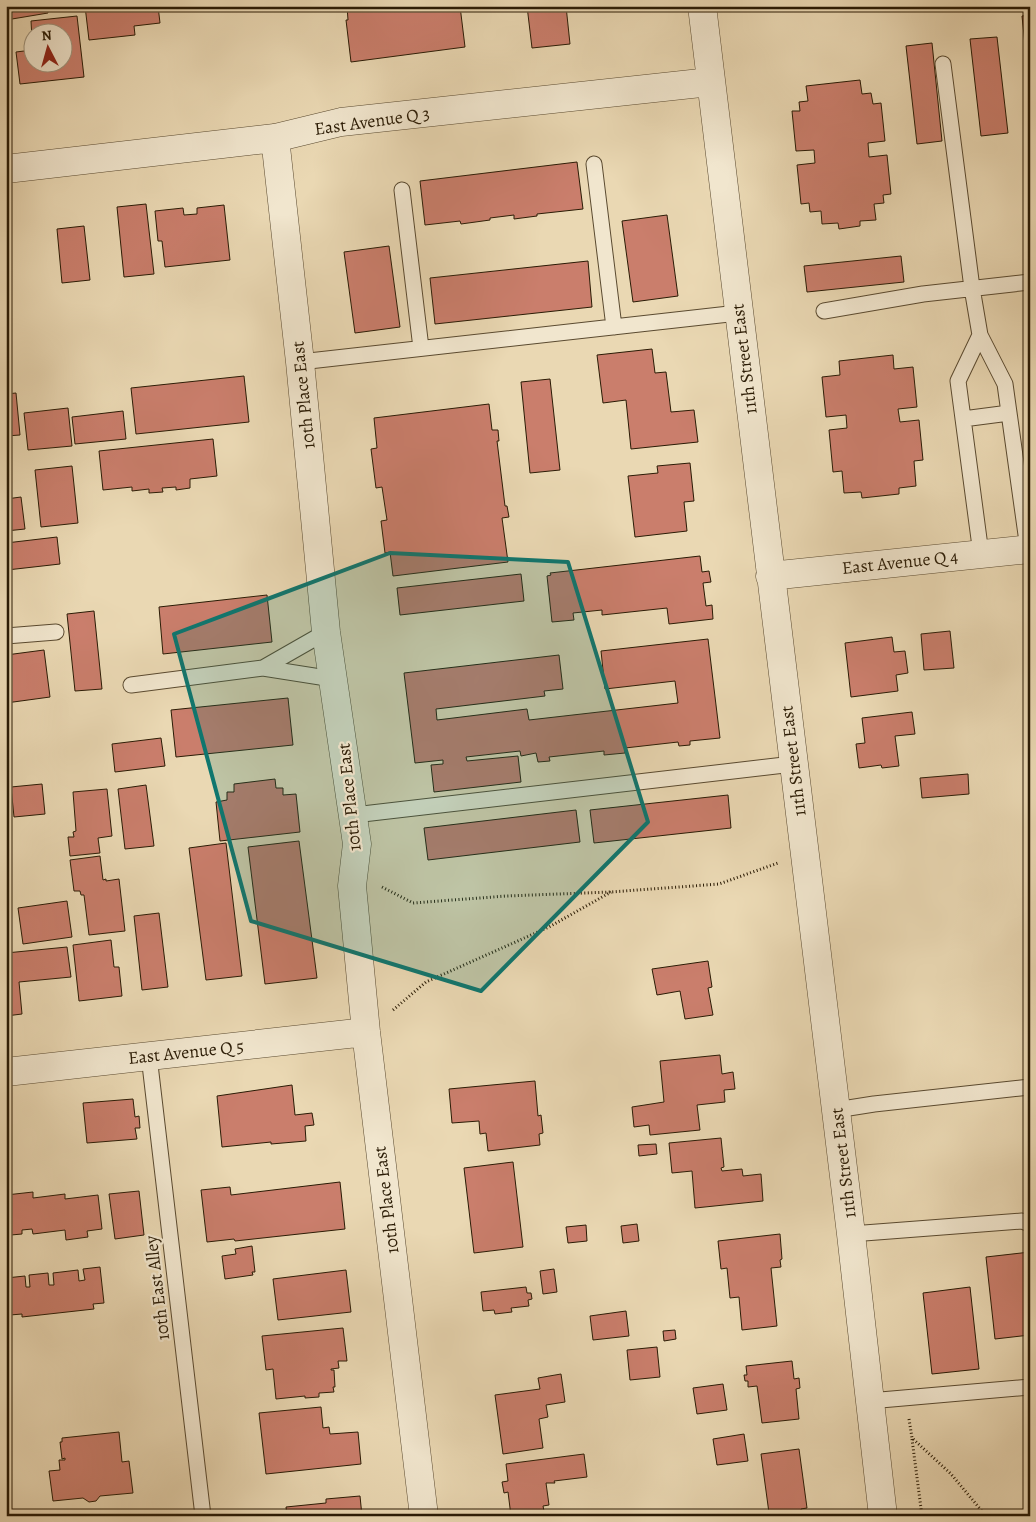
<svg xmlns="http://www.w3.org/2000/svg" width="1036" height="1522" viewBox="0 0 1036 1522" font-family="Alegreya,serif">
  <style>
    .building { fill: #ca7e6c; stroke: #2a1b05 }
    .lines { fill: none; stroke-linecap: round; stroke-linejoin: round }
    .lane-casing { stroke: #5a4a30; stroke-width: 17 }
    .street-casing { stroke: #5a4a30; stroke-width: 29 }
    .path { stroke: #2a1b05; stroke-width: 3; stroke-dasharray: 1 2.5; stroke-linecap: butt }
    .lane { stroke: #f1e6ce; stroke-width: 15 }
    .street { stroke: #f1e6ce; stroke-width: 28 }
    .marked { fill: #0f766e; fill-opacity: 0.2; stroke: #0f766e; stroke-width: 4; stroke-linejoin: round }
    .labels { text-anchor: middle; stroke-width: 4.5; stroke-linejoin: round; paint-order: stroke }
    .street-label { font-size: 18px; fill: #2a1b05; stroke: #f1e6ce }
  </style>
  <rect width="100%" height="100%" fill="#ead8b3"/>
  <filter id="stains"><feTurbulence type="fractalNoise" baseFrequency=".004" numOctaves="4"/><feColorMatrix values="0 0 0 0 .2 0 0 0 0 .09 0 0 0 0 .02 0 0 0 .5 -.17"/></filter>
  <radialGradient id="worn" r=".72"><stop offset=".6" stop-color="#630" stop-opacity="0"/><stop offset="1" stop-color="#630" stop-opacity=".3"/></radialGradient>
  <path class="building" d="M 6,6 L 47,6 L 48,13 L 6,20 Z
    M 85,6 L 158,6 L 160,23 L 134,26 L 135,35 L 89,40 Z
    M 347,6 L 460,6 L 465,47 L 351,62 L 346,20 L 348,20 Z
    M 527,6 L 566,6 L 570,44 L 532,48 Z
    M 1030,15 L 1030,55 L 1026,55 L 1022,16 Z
    M 77,16 L 84,77 L 20,84 L 16,52 L 32,50 L 32,62 L 62,62 L 62,32 L 32,32 L 32,39 L 31,21 Z
    M 997,37 L 1008,133 L 981,136 L 970,39 Z
    M 932,43 L 942,141 L 917,144 L 906,46 Z
    M 860,80 L 862,94 L 871,93 L 873,104 L 881,103 L 885,141 L 868,143 L 869,157 L 887,155 L 891,194 L 883,195 L 884,203 L 874,204 L 876,220 L 860,221 L 860,226 L 839,229 L 838,223 L 822,224 L 821,211 L 810,212 L 809,203 L 801,204 L 797,165 L 815,163 L 814,150 L 796,151 L 792,111 L 800,111 L 799,102 L 808,101 L 806,86 Z
    M 577,162 L 583,209 L 537,214 L 537,216 L 514,219 L 514,215 L 490,218 L 490,220 L 461,224 L 460,221 L 425,225 L 420,181 Z
    M 146,204 L 154,274 L 124,277 L 117,207 Z
    M 224,205 L 230,260 L 165,267 L 162,241 L 158,241 L 155,211 L 183,208 L 184,215 L 197,214 L 197,208 Z
    M 667,215 L 678,296 L 633,302 L 622,221 Z
    M 84,226 L 90,280 L 62,283 L 57,229 Z
    M 389,246 L 400,327 L 355,333 L 344,252 Z
    M 901,256 L 904,282 L 807,292 L 804,266 Z
    M 588,261 L 592,307 L 435,324 L 430,278 Z
    M 652,349 L 655,373 L 666,372 L 671,412 L 694,410 L 698,442 L 631,449 L 626,400 L 603,403 L 597,355 Z
    M 893,355 L 894,369 L 913,367 L 917,407 L 898,409 L 900,422 L 919,420 L 923,460 L 914,461 L 916,486 L 899,488 L 899,494 L 862,498 L 861,492 L 844,493 L 842,471 L 833,472 L 829,430 L 847,428 L 846,415 L 826,417 L 822,377 L 840,375 L 839,361 Z
    M 244,376 L 249,422 L 136,434 L 131,388 Z
    M 550,379 L 560,470 L 530,473 L 521,382 Z
    M 16,393 L 20,435 L 6,436 L 6,394 Z
    M 489,404 L 492,430 L 498,430 L 499,441 L 497,441 L 505,506 L 507,506 L 509,517 L 502,518 L 508,562 L 393,576 L 390,552 L 385,553 L 381,521 L 387,520 L 382,487 L 376,488 L 371,449 L 377,448 L 374,418 Z
    M 68,408 L 72,446 L 28,450 L 24,413 Z
    M 123,411 L 126,439 L 75,444 L 72,417 Z
    M 213,439 L 217,476 L 190,479 L 190,488 L 176,490 L 176,487 L 162,488 L 163,492 L 149,493 L 149,489 L 132,491 L 132,487 L 103,490 L 99,451 Z
    M 690,463 L 694,501 L 684,502 L 687,531 L 635,537 L 628,476 L 658,473 L 657,466 Z
    M 72,466 L 78,523 L 41,527 L 35,470 Z
    M 21,497 L 25,529 L 6,531 L 6,499 Z
    M 57,537 L 60,564 L 7,570 L 6,543 Z
    M 700,556 L 702,572 L 709,571 L 711,582 L 703,583 L 706,606 L 712,605 L 713,619 L 669,624 L 667,608 L 602,615 L 602,610 L 573,613 L 574,620 L 552,622 L 547,576 L 551,575 L 550,573 Z
    M 521,574 L 524,601 L 400,615 L 397,588 Z
    M 267,595 L 272,642 L 163,654 L 159,607 Z
    M 94,611 L 102,689 L 75,691 L 67,614 Z
    M 950,631 L 954,668 L 924,670 L 921,634 Z
    M 892,637 L 894,652 L 905,651 L 908,673 L 896,675 L 898,691 L 851,697 L 845,643 Z
    M 708,639 L 720,738 L 690,741 L 690,745 L 679,746 L 678,742 L 625,748 L 625,753 L 604,755 L 604,751 L 549,757 L 550,761 L 538,762 L 536,753 L 521,756 L 520,751 L 466,757 L 467,761 L 518,756 L 521,782 L 434,792 L 431,765 L 443,764 L 443,760 L 415,763 L 404,673 L 559,655 L 563,689 L 544,691 L 545,696 L 436,709 L 437,720 L 527,709 L 529,720 L 678,703 L 675,681 L 605,689 L 601,651 Z
    M 44,650 L 50,697 L 6,703 L 6,655 Z
    M 288,698 L 293,745 L 176,757 L 171,710 Z
    M 912,712 L 915,734 L 895,736 L 899,766 L 882,768 L 881,765 L 859,768 L 856,744 L 865,743 L 862,718 Z
    M 161,738 L 165,766 L 115,772 L 112,744 Z
    M 968,774 L 969,794 L 922,798 L 920,778 Z
    M 275,779 L 276,788 L 283,788 L 283,795 L 296,794 L 300,832 L 220,841 L 216,802 L 227,800 L 227,792 L 234,792 L 234,784 Z
    M 42,784 L 45,814 L 14,817 L 11,787 Z
    M 146,785 L 154,846 L 125,849 L 118,789 Z
    M 107,789 L 112,836 L 98,838 L 100,853 L 70,856 L 68,837 L 74,837 L 73,832 L 76,831 L 73,792 Z
    M 728,795 L 731,828 L 594,843 L 590,810 Z
    M 576,810 L 580,842 L 428,860 L 424,828 Z
    M 299,841 L 317,978 L 265,984 L 248,847 Z
    M 226,843 L 242,976 L 206,980 L 189,848 Z
    M 100,856 L 103,880 L 106,879 L 106,881 L 119,879 L 125,931 L 89,935 L 84,895 L 81,895 L 80,891 L 74,891 L 70,860 Z
    M 67,901 L 72,937 L 23,944 L 18,908 Z
    M 159,913 L 168,987 L 142,990 L 134,916 Z
    M 111,940 L 114,967 L 119,967 L 122,996 L 79,1001 L 73,945 Z
    M 67,947 L 71,977 L 19,982 L 22,1014 L 6,1016 L 6,953 Z
    M 708,961 L 712,987 L 708,988 L 713,1015 L 685,1019 L 680,991 L 657,995 L 652,969 Z
    M 720,1055 L 722,1074 L 733,1072 L 735,1089 L 724,1090 L 725,1102 L 697,1105 L 700,1130 L 650,1135 L 649,1125 L 634,1127 L 632,1107 L 664,1102 L 660,1061 Z
    M 535,1081 L 538,1116 L 541,1115 L 543,1133 L 539,1134 L 540,1145 L 488,1151 L 486,1133 L 480,1134 L 479,1121 L 452,1123 L 449,1089 Z
    M 292,1085 L 295,1115 L 312,1113 L 314,1125 L 305,1126 L 306,1141 L 271,1144 L 271,1142 L 222,1147 L 217,1096 Z
    M 133,1099 L 135,1117 L 139,1116 L 140,1128 L 135,1128 L 137,1139 L 87,1143 L 83,1103 Z
    M 721,1138 L 724,1167 L 721,1168 L 722,1171 L 742,1169 L 743,1176 L 761,1174 L 763,1201 L 695,1208 L 692,1171 L 672,1173 L 669,1143 Z
    M 656,1144 L 657,1154 L 639,1156 L 638,1145 Z
    M 513,1162 L 523,1247 L 474,1253 L 464,1168 Z
    M 340,1182 L 345,1229 L 235,1241 L 234,1239 L 207,1242 L 201,1190 L 230,1187 L 231,1195 Z
    M 139,1191 L 144,1235 L 115,1239 L 109,1194 Z
    M 33,1192 L 33,1198 L 65,1194 L 65,1199 L 98,1195 L 102,1229 L 87,1231 L 88,1237 L 66,1240 L 65,1230 L 33,1234 L 32,1229 L 22,1230 L 22,1234 L 11,1235 L 10,1231 L 6,1232 L 6,1195 Z
    M 637,1224 L 639,1241 L 623,1243 L 621,1226 Z
    M 586,1225 L 587,1241 L 568,1243 L 566,1227 Z
    M 780,1234 L 782,1259 L 780,1260 L 781,1267 L 771,1268 L 777,1326 L 742,1330 L 739,1297 L 730,1298 L 727,1268 L 721,1269 L 718,1241 Z
    M 252,1246 L 255,1272 L 252,1272 L 253,1275 L 225,1279 L 222,1256 L 236,1254 L 235,1249 Z
    M 1030,1252 L 1030,1335 L 995,1339 L 986,1257 Z
    M 100,1267 L 104,1303 L 93,1304 L 94,1309 L 22,1317 L 22,1314 L 10,1315 L 6,1278 L 25,1276 L 26,1287 L 30,1287 L 29,1275 L 48,1273 L 49,1285 L 54,1285 L 53,1273 L 78,1270 L 79,1281 L 85,1280 L 83,1269 Z
    M 554,1269 L 557,1292 L 543,1294 L 540,1271 Z
    M 346,1270 L 351,1312 L 278,1320 L 273,1279 Z
    M 526,1287 L 527,1293 L 531,1293 L 532,1299 L 528,1300 L 529,1306 L 511,1308 L 512,1312 L 495,1314 L 494,1310 L 483,1311 L 481,1292 Z
    M 970,1287 L 979,1369 L 932,1374 L 923,1293 Z
    M 626,1311 L 629,1336 L 593,1340 L 590,1316 Z
    M 343,1328 L 347,1361 L 338,1361 L 339,1368 L 331,1369 L 331,1370 L 334,1370 L 335,1387 L 333,1387 L 334,1392 L 319,1393 L 319,1397 L 305,1398 L 305,1396 L 276,1399 L 273,1369 L 266,1370 L 262,1336 Z
    M 675,1330 L 676,1339 L 664,1341 L 663,1331 Z
    M 657,1347 L 660,1377 L 630,1380 L 627,1350 Z
    M 792,1361 L 794,1379 L 799,1378 L 800,1388 L 796,1389 L 799,1419 L 762,1423 L 757,1386 L 748,1387 L 748,1381 L 745,1381 L 744,1375 L 747,1375 L 746,1366 Z
    M 561,1374 L 565,1402 L 546,1405 L 548,1417 L 539,1419 L 543,1448 L 503,1454 L 495,1395 L 540,1389 L 538,1378 Z
    M 723,1384 L 727,1410 L 697,1414 L 693,1388 Z
    M 321,1407 L 323,1428 L 329,1427 L 330,1434 L 358,1432 L 361,1464 L 266,1474 L 259,1413 Z
    M 119,1432 L 122,1462 L 129,1461 L 133,1493 L 100,1496 L 96,1501 L 89,1502 L 83,1498 L 53,1501 L 49,1471 L 60,1470 L 59,1460 L 65,1460 L 65,1458 L 62,1459 L 60,1442 L 62,1442 L 62,1438 Z
    M 744,1434 L 748,1461 L 717,1465 L 713,1439 Z
    M 799,1449 L 807,1508 L 801,1509 L 802,1516 L 776,1516 L 776,1512 L 769,1513 L 761,1454 Z
    M 584,1454 L 587,1477 L 554,1481 L 555,1483 L 546,1483 L 549,1505 L 543,1506 L 545,1516 L 511,1516 L 508,1492 L 504,1493 L 502,1482 L 508,1481 L 506,1464 Z
    M 360,1496 L 362,1516 L 287,1516 L 286,1507 L 326,1503 L 326,1499 Z"/>
  <g class="lines">
    <defs>
      <path id="lane" d="M 943,64 L 972,288 L 980,335 L 1005,384 L 1028,549
        M 594,164 L 614,327
        M 402,190 L 421,348
        M 824,311 L 923,294 L 1030,282
        M 980,335 L 958,381 L 981,554
        M 300,362 L 738,313
        M 963,419 L 1009,413
        M 6,636 L 56,632
        M 263,668 L 326,632
        M 131,685 L 263,668 L 333,679
        M 354,815 L 793,764
        M 149,1056 L 203,1516
        M 836,1110 L 874,1104 L 1030,1087
        M 851,1234 L 1022,1221 L 1030,1224
        M 869,1401 L 1030,1387"/>
      <path id="street" d="M 702,6 L 851,1234 L 883,1516
        M 275,138 L 300,362 L 326,632 L 357,844 L 352,886 L 366,1032 L 424,1516
        M 6,169 L 275,138 L 341,122 L 710,82
        M 770,576 L 1030,549
        M 6,1072 L 366,1032"/>
    </defs>
    <use href="#lane" class="lane-casing"/>
    <use href="#street" class="street-casing"/>
    <path class="path" d="M 382,887 L 413,903 L 506,896 L 611,892 L 719,884 L 778,863
      M 393,1010 L 426,982 L 549,927 L 611,892
      M 909,1419 L 912,1438 L 951,1474 L 986,1516
      M 912,1439 L 922,1516"/>
    <use href="#lane" class="lane"/>
    <use href="#street" class="street"/>
  </g>
  <path class="marked" d="M 390,553 L 568,562 L 648,822 L 481,991 L 251,921 L 174,634 Z"/>
  <g class="labels">
    <g class="street-label">
      <text transform="translate(372 121) rotate(-8)" y="6">East Avenue Q 3</text>
      <text transform="translate(744 359) rotate(-97)" y="6">11th Street East</text>
      <text transform="translate(303 395) rotate(-96)" y="6">10th Place East</text>
      <text transform="translate(900 562) rotate(-6)" y="6">East Avenue Q 4</text>
      <text transform="translate(793 761) rotate(-97)" y="6">11th Street East</text>
      <text transform="translate(349 797) rotate(-96)" y="6">10th Place East</text>
      <text transform="translate(186 1052) rotate(-6)" y="6">East Avenue Q 5</text>
      <text transform="translate(843 1163) rotate(-97)" y="6">11th Street East</text>
      <text transform="translate(386 1200) rotate(-97)" y="6">10th Place East</text>
      <text transform="translate(157 1288) rotate(-97)" y="6">10th East Alley</text>
    </g>
  </g>
  <rect width="1036" height="1522" fill="none" stroke="#ead8b3" stroke-width="25"/>
  <rect x="8" y="8" width="1021" height="1507" fill="none" stroke="#2a1b05" stroke-width="2.5"/>
  <rect x="12" y="12" width="1011" height="1497" fill="none" stroke="#2a1b05"/>
  <g transform="translate(48 48) rotate(354)"><circle r="24" fill="#f1e6ce" stroke="#a1957e"/>
  <path d="M0-4L9 19L0 12L-9 19Z" fill="#8f2418"/>
  <text y="-8" font-size="14" font-weight="bold" text-anchor="middle" fill="#2a1b05">N</text>
  </g>
  <rect width="100%" height="100%" filter="url(#stains)"/>
  <rect width="100%" height="100%" fill="url(#worn)"/>
</svg>
